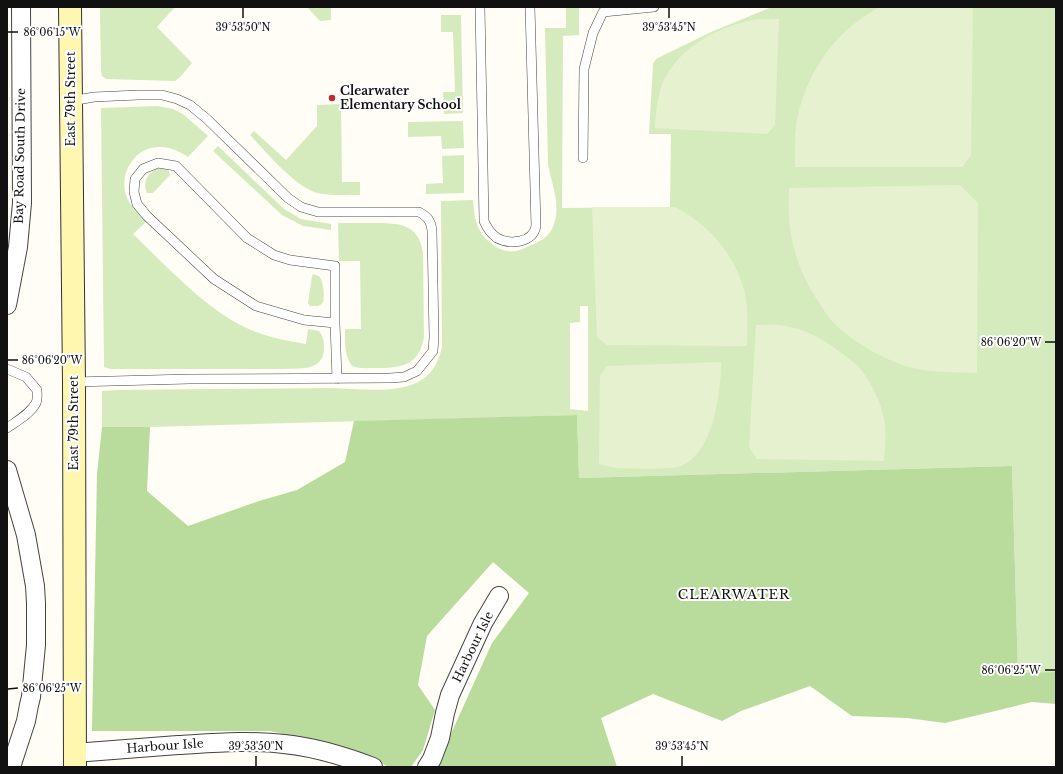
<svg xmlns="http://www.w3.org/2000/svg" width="1063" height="774" viewBox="0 0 1063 774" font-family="'Libre Baskerville',serif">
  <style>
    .green { fill: #d5ebbd; fill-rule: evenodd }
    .forest { fill: #b9dc9c }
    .pitch { fill: #e6f2cf }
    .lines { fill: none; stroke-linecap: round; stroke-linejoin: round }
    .lane-casing { stroke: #444; stroke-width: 10 }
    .street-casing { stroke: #444; stroke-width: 20 }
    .secondary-casing { stroke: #333; stroke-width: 24 }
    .lane { stroke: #fff; stroke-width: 9 }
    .street { stroke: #fff; stroke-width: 18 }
    .secondary { stroke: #fff6b0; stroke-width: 22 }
    .ticks { fill: none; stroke: #111; stroke-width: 1.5 }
    .poi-dot { fill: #c4262e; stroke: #fff; stroke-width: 1.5 }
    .labels { text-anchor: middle; stroke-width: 4; stroke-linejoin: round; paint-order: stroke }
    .poi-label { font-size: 12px; font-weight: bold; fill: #111; stroke: #fff; text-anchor: start }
    .street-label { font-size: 12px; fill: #111; stroke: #fff }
    .neighbourhood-label { font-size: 13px; letter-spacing: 1px; fill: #111; stroke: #fff }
    .ticks-label { font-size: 10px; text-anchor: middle; fill: #111; stroke: #fff; stroke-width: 4; stroke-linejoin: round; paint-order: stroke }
  </style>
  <rect width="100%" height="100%" fill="#fffdf5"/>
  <path class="green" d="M 100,7 L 175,7 L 157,27 L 192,63 L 181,76 L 175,81 L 106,79 L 102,76 L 101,70 Z
    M 307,7 L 331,7 L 331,20 L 320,21 Z
    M 566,7 L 579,7 L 579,35 L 563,36 L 562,208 L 670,207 L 671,134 L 649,134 L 653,64 L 656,59 L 668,53 L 711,32 L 772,7 L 1056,7 L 1056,672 L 1018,673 L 1012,466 L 579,478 L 577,415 L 150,427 L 102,427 L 102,391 L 119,390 C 188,389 257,389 326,388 C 354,388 388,394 414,384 C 431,377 438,364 442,347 L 441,201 L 473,200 C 474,208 474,216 477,224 C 482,239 499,254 516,251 C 522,250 528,246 534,244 C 545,239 552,233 555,221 C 560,201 551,182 548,164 L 545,28 L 566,28 ZM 580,306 L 588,306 L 588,411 L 570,409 L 570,323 L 580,322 Z
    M 441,15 L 461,15 L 463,113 L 444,114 L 443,92 L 455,92 L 453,32 L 441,32 Z
    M 341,104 L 342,182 L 360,182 L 360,195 C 347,195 331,196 317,193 C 295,187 266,152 250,135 L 254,131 L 286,160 L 317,126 L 317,105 Z
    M 158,106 L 173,109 L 183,114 L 208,136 L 188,157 C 181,152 169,146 159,147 C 135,147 119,173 126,195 C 129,205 139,214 146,222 L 133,234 C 169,268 209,314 256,332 C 272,338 289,341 306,344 L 308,329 L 319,331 C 323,336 324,341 324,348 C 324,371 301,368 285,369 L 110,369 L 104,367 L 101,108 Z
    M 463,121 L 464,148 L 442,149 L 441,136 L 408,137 L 408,122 Z
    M 218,146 L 284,209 L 301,219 L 331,224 L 331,230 L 303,226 L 282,215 L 213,151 Z
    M 464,155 L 464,193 L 426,194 L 426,184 L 443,183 L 442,156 Z
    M 162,168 L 169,171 L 170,175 L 153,193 L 147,193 C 141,181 150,169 162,168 Z
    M 338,223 C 350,223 362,223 373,223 C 398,223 419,223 423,253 L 424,337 C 419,367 400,368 374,368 C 367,368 359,369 352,366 C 344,355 345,342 345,329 L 361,329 L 360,261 L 339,261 Z
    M 313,274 L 319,276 C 323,280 325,296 323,302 C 322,304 320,305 318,306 L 310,306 L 308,303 L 312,276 Z"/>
  <path class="forest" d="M 577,415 L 579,478 L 1012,466 L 1018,673 L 1056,672 L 1056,704 L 1032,702 L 945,723 L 907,718 L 852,716 L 810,686 L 741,711 L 722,721 L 653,694 L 601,718 L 617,767 L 436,767 L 492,643 L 529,593 L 493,562 L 427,636 L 418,685 L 435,710 L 423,750 L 411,767 L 389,767 L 356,751 L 270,731 L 92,731 L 97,474 L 102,427 L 150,427 L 147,491 L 188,526 L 259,501 L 297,490 L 345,462 L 354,421 Z"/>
  <path class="pitch" d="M 879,7 L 973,7 L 971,155 L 962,167 L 795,167 C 795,150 794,132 798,115 C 805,84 823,51 847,30 C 857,21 868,14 879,7 Z
    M 757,19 L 779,19 L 775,125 L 767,134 L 655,128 C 656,113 657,97 663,82 C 680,46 719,26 757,19 Z
    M 960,185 L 978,203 L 977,373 C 956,372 934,373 913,368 C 885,361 849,340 830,319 C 826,314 823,308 820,304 C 805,282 795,259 791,234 C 788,219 789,203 789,188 Z
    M 592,207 L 674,207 C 707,222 735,255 744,290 C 749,308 747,328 747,346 L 607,345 L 597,337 Z
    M 756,325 C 767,325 779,324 790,327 C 811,331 827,342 844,355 C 848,358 854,362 858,366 C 870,380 880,400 884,418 C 887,432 885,446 884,461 L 757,459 L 749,447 Z
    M 721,362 C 721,392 714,452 681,466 C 671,470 627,469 614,468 C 609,467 604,465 599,464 L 600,376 L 607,366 Z"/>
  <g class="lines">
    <defs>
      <path id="lane" d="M 480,7 L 484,221 C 487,228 490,233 497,238 C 510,245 533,243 536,226 L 530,7
        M 71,101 L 94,97 L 138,95 L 162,95 L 177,99 L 190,105 L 207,119 L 288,198 L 301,207 L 318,212 L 419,212 C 428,217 431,221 432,231 L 434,337 L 433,351 L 417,371 L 404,377 L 390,378 L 189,379 L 74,382
        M 583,158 L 584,69 L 593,33 L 603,12 L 654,7
        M 335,323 L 304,320 L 256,306 L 214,279 L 147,216 L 137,204 L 134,192 L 135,179 L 143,169 L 158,163 L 176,166 L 247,238 L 274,255 L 290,260 L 335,266 L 335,323 L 337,379
        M 7,369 L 26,377 L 37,390 C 37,395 38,399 36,403 C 30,414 17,421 7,428"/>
      <path id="street" d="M 7,305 L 18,247 L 22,203 L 21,7
        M 7,470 L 26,535 L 35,586 L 36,603 L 36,645 L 31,697 L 29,705 L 26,721 L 11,767
        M 74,753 C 109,750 143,748 178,745 C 214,743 249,740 284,744 C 315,747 344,756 373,767
        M 427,767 L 432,759 L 440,738 L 445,713 L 450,695 L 483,623 L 499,596"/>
      <path id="secondary" d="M 70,7 L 74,382 L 75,767"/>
    </defs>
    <use href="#lane" class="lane-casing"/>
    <use href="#street" class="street-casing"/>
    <use href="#secondary" class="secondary-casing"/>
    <use href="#lane" class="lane"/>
    <use href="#street" class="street"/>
    <use href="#secondary" class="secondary"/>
  </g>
  <path class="ticks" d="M 243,8 L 243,18M 669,8 L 669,18M 8,32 L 18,32M 1045,342 L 1055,342M 8,360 L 18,360M 1045,670 L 1055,670M 8,689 L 18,688M 256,756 L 256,766M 682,756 L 682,766"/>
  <circle class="poi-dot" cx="332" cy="98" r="4"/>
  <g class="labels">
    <g class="poi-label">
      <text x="340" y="95">Clearwater<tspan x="340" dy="14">Elementary School</tspan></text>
    </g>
    <g class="street-label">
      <text transform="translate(71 99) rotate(-90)" y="4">East 79th Street</text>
      <text transform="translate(20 156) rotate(-89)" y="4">Bay Road South Drive</text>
      <text transform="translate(74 423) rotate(-90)" y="4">East 79th Street</text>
      <text transform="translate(473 647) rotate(-64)" y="4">Harbour Isle</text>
      <text transform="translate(165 746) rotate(-4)" y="4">Harbour Isle</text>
    </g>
    <g class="neighbourhood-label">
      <text x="734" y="599">CLEARWATER</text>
    </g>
  </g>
  <g class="ticks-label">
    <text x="243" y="31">39°53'50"N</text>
    <text x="669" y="31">39°53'45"N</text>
    <text x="52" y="36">86°06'15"W</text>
    <text x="1011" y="346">86°06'20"W</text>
    <text x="52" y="364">86°06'20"W</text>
    <text x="1011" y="674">86°06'25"W</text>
    <text x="52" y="692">86°06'25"W</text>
    <text x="256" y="750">39°53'50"N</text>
    <text x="682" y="750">39°53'45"N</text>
  </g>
  <rect width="1063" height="774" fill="none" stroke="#111111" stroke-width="16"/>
</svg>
